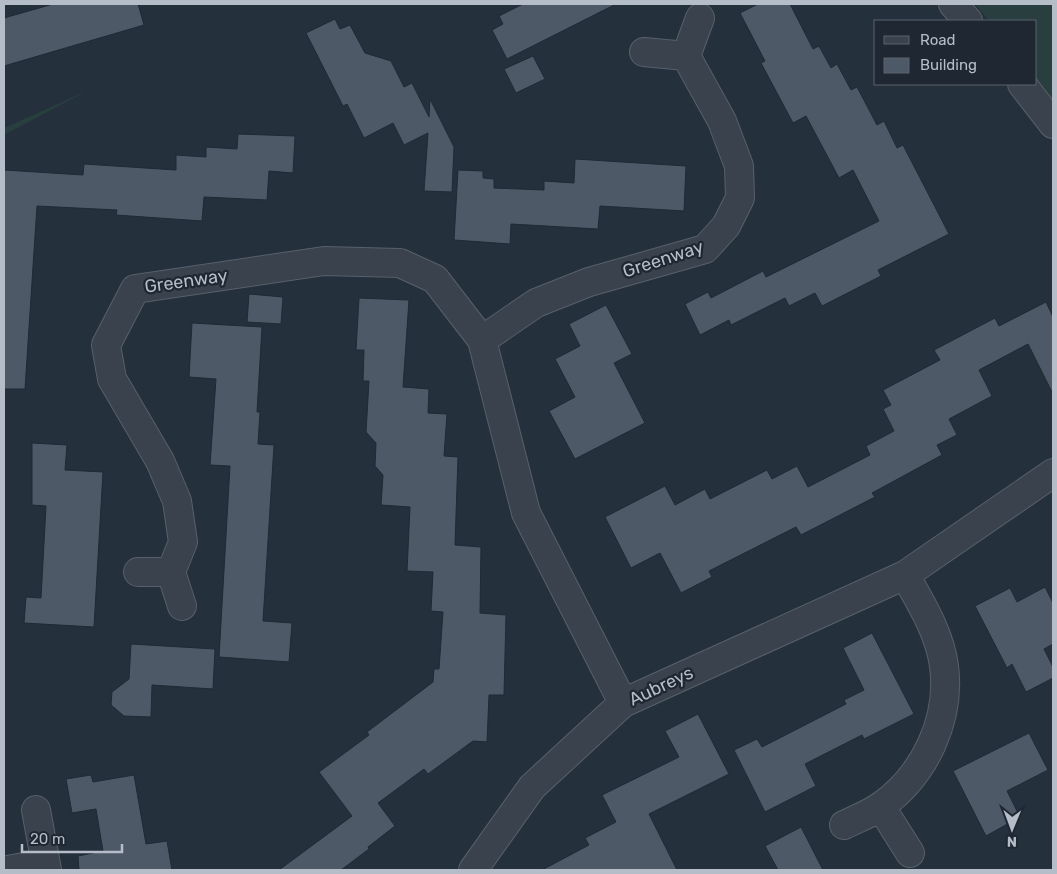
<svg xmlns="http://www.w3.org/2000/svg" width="1057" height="874" viewBox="0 0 1057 874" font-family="Rubik,sans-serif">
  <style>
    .green { fill: #283e3f }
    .building { fill: #4e5968; stroke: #202934 }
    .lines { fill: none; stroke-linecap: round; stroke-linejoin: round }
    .minor-casing { stroke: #57606b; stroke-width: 30 }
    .minor { stroke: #39424d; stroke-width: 28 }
    .labels { text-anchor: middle; stroke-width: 4.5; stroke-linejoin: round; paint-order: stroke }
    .street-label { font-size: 18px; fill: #b5bdc8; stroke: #1e2732 }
  </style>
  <rect width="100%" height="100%" fill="#25303d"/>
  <path class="green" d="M 975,4 L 1053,4 L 1053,100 L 1036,79 L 1036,21 L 989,21 Z
    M 89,90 L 4,135 L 4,128 Z"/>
  <path class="building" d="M 53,4 L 138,4 L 144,25 L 4,66 L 4,18 Z
    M 523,4 L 616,4 L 507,59 L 492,30 L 503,24 L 499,16 Z
    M 758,4 L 790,4 L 813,49 L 819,46 L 831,68 L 837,64 L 851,90 L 857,87 L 877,125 L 884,121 L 897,148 L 903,145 L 949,234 L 878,270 L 881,276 L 822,306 L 815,293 L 789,306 L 785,298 L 731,325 L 729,320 L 700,335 L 685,304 L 708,292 L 711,298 L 763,271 L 766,277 L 879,221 L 853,170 L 839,178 L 806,116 L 793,123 L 761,63 L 765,61 L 740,13 Z
    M 335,19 L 340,29 L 350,25 L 365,53 L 391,61 L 404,87 L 412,83 L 429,117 L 430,99 L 454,147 L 452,192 L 424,191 L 428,133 L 404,145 L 393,123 L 364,138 L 347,104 L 343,106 L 306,33 Z
    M 533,56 L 545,79 L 516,93 L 504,69 Z
    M 238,134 L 295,136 L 293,173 L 269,171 L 267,200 L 204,197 L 202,221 L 116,215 L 117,210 L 37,206 L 25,389 L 4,389 L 4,170 L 83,175 L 84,164 L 176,170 L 176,155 L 206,157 L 206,147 L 237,149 Z
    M 575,159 L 686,166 L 684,211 L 600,206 L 598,229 L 511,224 L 510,244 L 454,240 L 458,170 L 483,171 L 483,178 L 494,179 L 494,188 L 544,190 L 544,181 L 574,183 Z
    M 249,294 L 283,297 L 281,324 L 247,322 Z
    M 359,298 L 409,300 L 403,387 L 429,389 L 428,413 L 447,414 L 444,456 L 458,457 L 455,545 L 481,547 L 480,613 L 506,615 L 504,695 L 489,695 L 487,742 L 473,741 L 428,774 L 424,769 L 378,803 L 395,826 L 368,847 L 369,849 L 341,870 L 279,870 L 352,816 L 319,772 L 369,735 L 367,732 L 433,682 L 434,669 L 439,669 L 443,612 L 431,611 L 433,572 L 407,571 L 410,507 L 381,505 L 383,475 L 375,466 L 376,443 L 366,432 L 369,381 L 363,381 L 364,350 L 356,350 Z
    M 1046,302 L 1053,317 L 1053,394 L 1028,344 L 979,370 L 992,396 L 949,419 L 957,435 L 937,445 L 942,455 L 872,493 L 875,497 L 801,535 L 796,527 L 709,571 L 712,577 L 681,593 L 660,553 L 631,568 L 605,517 L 665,486 L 675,505 L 705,489 L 710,499 L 767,470 L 772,479 L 797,466 L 808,487 L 870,455 L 866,446 L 894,431 L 883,409 L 891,405 L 883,390 L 940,360 L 934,350 L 995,318 L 999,326 Z
    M 606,305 L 632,354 L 614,363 L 645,423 L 575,459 L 549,411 L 575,397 L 555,359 L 580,346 L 569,324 Z
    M 192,323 L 262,327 L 257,412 L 260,412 L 258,444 L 274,445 L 263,621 L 292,623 L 289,662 L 219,657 L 230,466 L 210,465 L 216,379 L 189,377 Z
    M 32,443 L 67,445 L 65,470 L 103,472 L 94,627 L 24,623 L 26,597 L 41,598 L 46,506 L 32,505 Z
    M 1045,587 L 1053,603 L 1053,644 L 1044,649 L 1053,667 L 1053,678 L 1026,692 L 1012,664 L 1007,668 L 975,606 L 1010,588 L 1017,602 Z
    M 872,633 L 914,714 L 864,739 L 862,735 L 805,764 L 816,786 L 765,812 L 734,750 L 757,739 L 762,747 L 846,704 L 844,700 L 864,690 L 843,648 Z
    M 131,644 L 215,649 L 213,689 L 152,685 L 151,717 L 124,716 L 111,705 L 112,692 L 129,679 Z
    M 698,714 L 729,774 L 649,814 L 677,870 L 542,870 L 589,845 L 585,838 L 616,822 L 602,795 L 679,757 L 665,731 Z
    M 1029,733 L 1048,770 L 1007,791 L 1020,817 L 986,836 L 953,771 Z
    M 91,775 L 93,782 L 134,775 L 146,844 L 167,841 L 172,870 L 79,870 L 78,856 L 103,851 L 96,809 L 72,813 L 66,779 Z
    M 801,827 L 823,870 L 778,870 L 765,846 Z"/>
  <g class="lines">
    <defs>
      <path id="minor" d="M 953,4 L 968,21
        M 686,56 L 700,18
        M 1022,84 L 1053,124
        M 482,340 L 536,303 L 589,282 L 705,249 L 726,226 L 740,198 L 739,166 L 722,121 L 686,56 L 644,52
        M 138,572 L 171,572
        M 182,606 L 171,572 L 183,542 L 177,501 L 160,461 L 112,379 L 106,345 L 135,289 L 324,261 L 400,263 L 435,279 L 482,340 L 526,513 L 623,703
        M 881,807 L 910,853
        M 36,810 L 47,870
        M 844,825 C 856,819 870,814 881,806 C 925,775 951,719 944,666 C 940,634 921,603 905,575
        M 8,870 L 45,863
        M 473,870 L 532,787 L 623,703 L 905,575 L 1053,473"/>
    </defs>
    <use href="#minor" class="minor-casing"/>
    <use href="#minor" class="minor"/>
  </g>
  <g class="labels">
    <g class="street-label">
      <text transform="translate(663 259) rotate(-18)" y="6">Greenway</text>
      <text transform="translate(186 281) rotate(-8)" y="6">Greenway</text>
      <text transform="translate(661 686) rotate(-25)" y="6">Aubreys</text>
    </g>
  </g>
  <rect width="1057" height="874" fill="none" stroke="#b5bdc8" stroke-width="10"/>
  <rect x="874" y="20" width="162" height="65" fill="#1e2732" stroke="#5a636e"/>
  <rect x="884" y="36" width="25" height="8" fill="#39424d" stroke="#5a636e"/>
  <text x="920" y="45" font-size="15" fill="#b5bdc8">Road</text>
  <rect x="884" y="58" width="25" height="15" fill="#4e5968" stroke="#5a636e"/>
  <text x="920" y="70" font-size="15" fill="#b5bdc8">Building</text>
  <g transform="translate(1012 829) rotate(181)" stroke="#1e2732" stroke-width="4" paint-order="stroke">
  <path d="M0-4L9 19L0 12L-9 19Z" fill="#b5bdc8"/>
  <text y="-8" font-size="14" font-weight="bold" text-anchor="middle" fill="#b5bdc8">N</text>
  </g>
  <path d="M22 844v8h100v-8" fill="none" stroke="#b5bdc8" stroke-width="2.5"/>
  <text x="30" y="844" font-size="15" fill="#b5bdc8" stroke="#1e2732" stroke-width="4" paint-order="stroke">20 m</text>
</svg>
